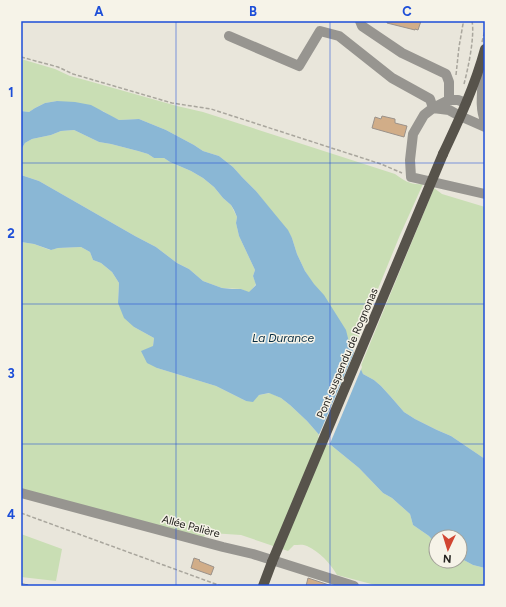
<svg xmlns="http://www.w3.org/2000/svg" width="506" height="607" viewBox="0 0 506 607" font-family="Figtree,sans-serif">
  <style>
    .green { fill: #c9deb4 }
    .water { fill: #8ab7d5 }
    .pier { fill: #e9e6db }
    .building { fill: #d1ad88; stroke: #9b928a }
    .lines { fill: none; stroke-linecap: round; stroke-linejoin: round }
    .path { stroke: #a9a69d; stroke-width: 1.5; stroke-dasharray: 4 2; stroke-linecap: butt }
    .minor { stroke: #979590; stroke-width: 10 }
    .major { stroke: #57534b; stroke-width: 10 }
    .rail-casing { stroke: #6f6d67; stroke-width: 3.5 }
    .rail { stroke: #f6f3e8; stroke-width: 2; stroke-dasharray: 6; stroke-linecap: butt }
    .major-bridge { stroke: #57534b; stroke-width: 10 }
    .grid { fill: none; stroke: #1d4ed8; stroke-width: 1; stroke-opacity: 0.55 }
    .labels { text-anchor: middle; stroke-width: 3; stroke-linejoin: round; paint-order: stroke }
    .street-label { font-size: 11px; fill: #24231f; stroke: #f6f3e8 }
    .water-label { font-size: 12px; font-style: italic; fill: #062c42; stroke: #f6f3e8 }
    .neatline { fill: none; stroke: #1d4ed8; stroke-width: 1.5 }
    .grid-label { font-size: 13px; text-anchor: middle; font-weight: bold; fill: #1d4ed8 }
  </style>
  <rect width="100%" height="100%" fill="#e9e6db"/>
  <path class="green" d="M 21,59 L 55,69 L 70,76 L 85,80 L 177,106 L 203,112 L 395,174 C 405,181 410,185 423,184 L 400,235 L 353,350 L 349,342 L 305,271 L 297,254 L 292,238 L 256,191 L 242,177 L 233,167 L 219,156 L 203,151 L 194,145 L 166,130 L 139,119 L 119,120 L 112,117 L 103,111 L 57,101 L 45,103 L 35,108 L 29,112 L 21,111 Z
    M 74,130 L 99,142 L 111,144 L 138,151 L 148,154 L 154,158 L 164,158 L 170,162 L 191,171 L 203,178 L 214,187 L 223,198 L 231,205 L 237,217 L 236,223 L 239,236 L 255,270 L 253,276 L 256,284 L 249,293 L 241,289 L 222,288 L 203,281 L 189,269 L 177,263 L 156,247 L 135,236 L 39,181 L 21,175 L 21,150 L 25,143 L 32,139 L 51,135 L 61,131 Z
    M 434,188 L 442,194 L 485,207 L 485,459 L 451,436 L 437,430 L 415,419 L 404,412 L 391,397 L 381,386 L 374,380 L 363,374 L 360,368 Z
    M 21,242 L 34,244 L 50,250 L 58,248 L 81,247 L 90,252 L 93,260 L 101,263 L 112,272 L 119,283 L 118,303 L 134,327 L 154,338 L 153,346 L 157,368 L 216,386 L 246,401 L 259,395 L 270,393 L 281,398 L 290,405 L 307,421 L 321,437 L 359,468 L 383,493 L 392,498 L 410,514 L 413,525 L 429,536 L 436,543 L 436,561 L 460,561 L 460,558 L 473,565 L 485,568 L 485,586 L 379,586 L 337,575 C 330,563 320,552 307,546 C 303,544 298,545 294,545 L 288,551 L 241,535 L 211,533 L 201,538 L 21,490 Z
    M 21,534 L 62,549 L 56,581 L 21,577 Z"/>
  <path class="water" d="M 57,101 L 75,102 L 91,105 L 119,120 L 139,119 L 166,130 L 194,145 L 203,151 L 219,156 L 233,167 L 242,177 L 256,191 L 269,207 L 283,224 L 288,230 L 292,238 L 297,254 L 305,271 L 314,284 L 324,295 L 346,330 L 349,342 L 363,374 L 374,380 L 381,386 L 391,397 L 404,412 L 415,419 L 437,430 L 451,436 L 485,459 L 485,568 L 473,565 L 460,558 L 460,537 L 436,537 L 436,544 L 429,536 L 413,525 L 410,514 L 392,498 L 383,493 L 359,468 L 321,437 L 307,421 L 290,405 L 281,398 L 269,393 L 259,395 L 253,402 L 246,401 L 216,386 L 157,368 L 147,363 L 141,351 L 153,346 L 154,338 L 134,327 L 124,318 L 118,303 L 119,283 L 112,272 L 101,263 L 93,260 L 90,252 L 81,247 L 58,248 L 51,250 L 34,244 L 21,242 L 21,175 L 39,181 L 135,236 L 156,247 L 177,263 L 189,269 L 203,281 L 222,288 L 232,289 L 241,289 L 249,292 L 256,285 L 253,276 L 255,270 L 239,236 L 236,223 L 237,217 L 234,210 L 231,205 L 223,198 L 214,187 L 203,178 L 191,171 L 170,162 L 164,158 L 154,158 L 148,154 L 138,151 L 111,144 L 99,142 L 74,130 L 61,131 L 51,135 L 32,139 L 25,143 L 21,150 L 21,111 L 29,112 L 35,108 L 45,103 Z"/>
  <path class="pier" d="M 355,350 L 362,367 L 329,446 L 318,437 Z"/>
  <path class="building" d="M 387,21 L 421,21 L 418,30 L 415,29 L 415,30 L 387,23 Z
    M 382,116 L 395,119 L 395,123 L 407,126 L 404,137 L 372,128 L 375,117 L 381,119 Z
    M 194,558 L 200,560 L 199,561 L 214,567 L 211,575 L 191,568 Z
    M 308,578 L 332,586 L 306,586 Z"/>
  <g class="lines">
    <path class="path" d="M 482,42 L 485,30
      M 21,57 L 58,67 L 73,74 L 172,103 L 211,109 L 381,164 L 402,173
      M 456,75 L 459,47 L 463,24 L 462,21
      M 464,84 C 468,69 475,36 472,21
      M 21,513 L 221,586"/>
    <path class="minor" d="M 360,21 L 362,26 L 402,53 L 446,74 L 449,82 L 449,100
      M 229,36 L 299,66 L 320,31 L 339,36 L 392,78 L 430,99 L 433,108
      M 483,74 C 483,87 479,108 485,120
      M 466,103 L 458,100 L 449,100 L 433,108 L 424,115 L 413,134 L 410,160 L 411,177 L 485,194
      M 433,108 L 449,110 L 460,116 L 485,127
      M 21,493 L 223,547 L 253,554 L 354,586"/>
    <path class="major" d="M 443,154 C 459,120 475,86 485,49
      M 263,586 L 272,562"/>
    <defs>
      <path id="rail" d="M 21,585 L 27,586"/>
    </defs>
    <use href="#rail" class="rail-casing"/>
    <use href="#rail" class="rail"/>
    <path class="major-bridge" d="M 272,562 L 443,154"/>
  </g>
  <path class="grid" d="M 176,21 L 176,586M 330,21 L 330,586M 21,163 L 485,163M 21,304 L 485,304M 21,444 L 485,444"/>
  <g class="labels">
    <g class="street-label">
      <text transform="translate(347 353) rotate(-67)" y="4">Pont suspendu de Rognonas</text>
      <text transform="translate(191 526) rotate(15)" y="4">Allée Palière</text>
    </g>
    <g class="water-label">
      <text x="283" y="342">La Durance</text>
    </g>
  </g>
  <rect width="506" height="607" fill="none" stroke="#f6f3e8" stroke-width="44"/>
  <g transform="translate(448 549) rotate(184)"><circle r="19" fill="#f6f3e8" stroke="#a2a098"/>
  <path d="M0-3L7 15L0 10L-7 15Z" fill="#d14531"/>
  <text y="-6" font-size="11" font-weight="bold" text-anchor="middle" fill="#24231f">N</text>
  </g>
  <rect x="22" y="22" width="462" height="563" class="neatline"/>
  <g class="grid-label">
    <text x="99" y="16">A</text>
    <text x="253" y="16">B</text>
    <text x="407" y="16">C</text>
    <text x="11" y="97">1</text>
    <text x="11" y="238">2</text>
    <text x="11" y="378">3</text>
    <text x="11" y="519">4</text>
  </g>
</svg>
